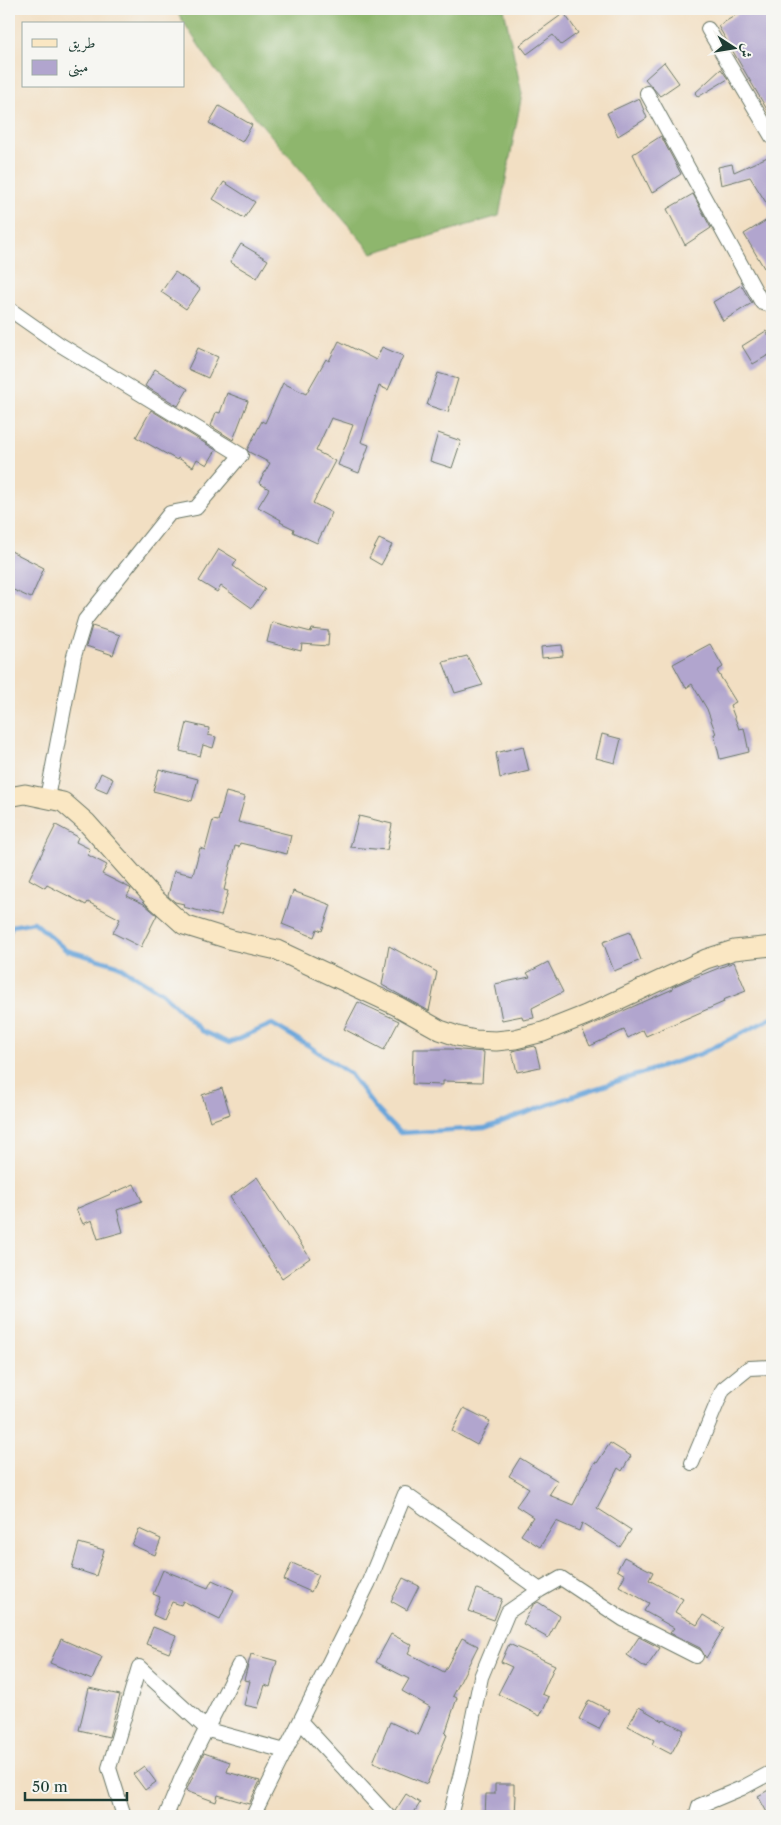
<svg xmlns="http://www.w3.org/2000/svg" width="781" height="1825" viewBox="0 0 781 1825" font-family="'Libre Caslon Text',Amiri,serif">
  <style>
    .forest { fill: #8eb66d; stroke: #567a50 }
    .lines { fill: none; stroke-linecap: round; stroke-linejoin: round }
    .stream { stroke: #69a5da; stroke-width: 4.5 }
    .building { fill: #b1a5ce }
    .street-casing { stroke: #697666; stroke-width: 16 }
    .secondary-casing { stroke: #697666; stroke-width: 21 }
    .street { stroke: #fff; stroke-width: 14 }
    .secondary { stroke: #fae7c3; stroke-width: 19 }
  </style>
  <rect width="100%" height="100%" fill="#f6f6f2"/>
  <filter id="ink" filterUnits="userSpaceOnUse"><feTurbulence type="fractalNoise" baseFrequency=".02" numOctaves="2"/><feDisplacementMap in="SourceGraphic" scale="10" xChannelSelector="R" yChannelSelector="G"/><feConvolveMatrix kernelMatrix="1 2 1 2 8 2 1 2 1" color-interpolation-filters="sRGB"/></filter>
  <filter id="wash" filterUnits="userSpaceOnUse"><feTurbulence type="fractalNoise" baseFrequency=".0096" numOctaves="4" result="noise"/><feDisplacementMap in="SourceGraphic" scale="20" xChannelSelector="R" yChannelSelector="G"/><feGaussianBlur stdDeviation="1.12" result="paint"/><feColorMatrix in="noise" values="0 0 0 0 0 0 0 0 0 0 0 0 0 0 0 0 0 1.4 0 .05"/><feComposite in="paint" operator="in"/></filter>
  <g filter="url(#wash)">
    <rect width="100%" height="100%" fill="#f2dfc3"/>
    <path class="forest" d="M 175,9 L 504,9 L 522,94 L 499,216 L 372,253 L 215,70 Z"/>
    <g class="lines">
      <path class="stream" d="M 9,933 L 12,926 L 34,922 L 66,950 L 117,965 L 162,993 L 202,1031 L 229,1043 L 272,1024 L 309,1046 L 350,1074 L 373,1105 L 400,1133 L 485,1128 L 564,1099 L 700,1054 L 772,1018"/>
    </g>
    <g id="blocks">
      <path class="building" d="M 746,9 L 772,9 L 772,118 L 718,26 Z
        M 564,13 L 578,33 L 561,45 L 553,35 L 527,54 L 520,45 Z
        M 664,62 L 679,83 L 660,96 L 645,79 Z
        M 721,69 L 728,79 L 698,97 L 695,93 Z
        M 639,98 L 647,118 L 618,136 L 607,113 Z
        M 219,106 L 252,125 L 242,142 L 209,123 Z
        M 661,136 L 681,174 L 652,193 L 633,154 Z
        M 772,155 L 772,212 L 750,177 L 721,185 L 718,167 L 732,164 L 734,172 Z
        M 224,182 L 255,202 L 244,218 L 213,199 Z
        M 693,194 L 711,228 L 685,245 L 667,209 Z
        M 772,217 L 772,263 L 764,268 L 744,234 Z
        M 241,244 L 268,260 L 257,278 L 230,262 Z
        M 175,272 L 200,289 L 186,309 L 161,292 Z
        M 741,285 L 752,303 L 723,321 L 713,302 Z
        M 766,331 L 772,341 L 772,353 L 753,364 L 742,346 Z
        M 339,341 L 376,360 L 382,347 L 403,356 L 388,390 L 379,386 L 361,442 L 369,445 L 359,473 L 338,465 L 353,425 L 331,418 L 316,451 L 335,461 L 313,503 L 332,513 L 317,543 L 293,532 L 294,529 L 280,522 L 281,520 L 258,507 L 269,489 L 259,483 L 270,463 L 249,452 L 247,450 L 262,421 L 265,423 L 283,383 L 306,394 L 326,359 L 329,361 Z
        M 198,348 L 218,357 L 208,378 L 188,369 Z
        M 155,369 L 188,389 L 178,406 L 145,386 Z
        M 438,373 L 458,379 L 448,412 L 427,405 Z
        M 227,393 L 248,401 L 233,440 L 211,426 L 216,412 L 220,413 Z
        M 151,410 L 216,450 L 207,465 L 197,459 L 193,467 L 178,458 L 177,460 L 136,437 Z
        M 438,433 L 461,441 L 452,468 L 430,461 Z
        M 379,539 L 392,545 L 381,565 L 369,558 Z
        M 219,549 L 237,560 L 233,566 L 265,589 L 252,608 L 221,586 L 217,592 L 199,581 Z
        M 9,550 L 44,568 L 31,598 L 9,588 Z
        M 272,622 L 311,632 L 312,629 L 329,631 L 328,646 L 302,644 L 301,651 L 267,642 Z
        M 92,626 L 120,635 L 113,655 L 86,646 Z
        M 710,644 L 723,667 L 717,671 L 736,702 L 730,705 L 739,729 L 744,728 L 749,752 L 720,759 L 714,734 L 716,734 L 707,709 L 692,684 L 686,688 L 673,664 Z
        M 562,645 L 563,656 L 542,658 L 541,647 Z
        M 467,656 L 483,685 L 455,693 L 443,662 Z
        M 187,723 L 209,728 L 208,735 L 216,737 L 213,748 L 203,745 L 200,756 L 180,751 Z
        M 602,734 L 621,739 L 615,763 L 596,758 Z
        M 523,746 L 529,771 L 500,778 L 496,753 Z
        M 159,769 L 198,779 L 192,801 L 153,791 Z
        M 101,773 L 113,779 L 107,792 L 95,787 Z
        M 226,792 L 245,797 L 238,822 L 291,835 L 287,854 L 240,843 L 239,847 L 235,846 L 224,890 L 228,891 L 221,916 L 183,907 L 184,904 L 175,902 L 168,896 L 174,871 L 193,875 L 200,848 L 205,850 L 213,820 L 218,821 Z
        M 359,816 L 392,824 L 387,850 L 350,847 Z
        M 56,825 L 78,837 L 76,842 L 90,849 L 88,855 L 107,865 L 102,874 L 130,888 L 131,889 L 127,896 L 144,904 L 157,915 L 141,947 L 113,933 L 120,919 L 88,902 L 86,905 L 47,885 L 45,888 L 29,879 Z
        M 293,891 L 331,905 L 322,931 L 317,929 L 314,937 L 282,924 Z
        M 630,932 L 641,960 L 614,971 L 603,942 Z
        M 389,946 L 437,972 L 429,1011 L 382,985 Z
        M 548,962 L 563,992 L 532,1008 L 534,1018 L 523,1020 L 522,1016 L 502,1020 L 495,984 L 530,977 L 527,973 Z
        M 734,962 L 746,991 L 723,1000 L 724,1002 L 646,1036 L 643,1030 L 628,1038 L 624,1030 L 590,1046 L 582,1029 L 673,989 L 672,987 L 686,981 Z
        M 358,1002 L 399,1021 L 384,1050 L 344,1029 Z
        M 535,1046 L 540,1067 L 517,1072 L 512,1051 Z
        M 413,1049 L 450,1049 L 484,1052 L 482,1082 L 443,1081 L 443,1085 L 412,1084 Z
        M 222,1088 L 230,1114 L 210,1121 L 202,1095 Z
        M 257,1177 L 310,1258 L 282,1278 L 230,1197 Z
        M 134,1184 L 142,1201 L 117,1210 L 123,1232 L 98,1239 L 92,1220 L 83,1224 L 76,1209 Z
        M 464,1408 L 490,1421 L 477,1445 L 452,1431 Z
        M 610,1443 L 631,1456 L 622,1471 L 618,1468 L 597,1508 L 631,1530 L 620,1547 L 582,1523 L 579,1531 L 556,1521 L 540,1547 L 521,1535 L 533,1517 L 516,1506 L 529,1488 L 509,1476 L 520,1458 L 558,1481 L 549,1495 L 573,1505 L 595,1462 L 597,1463 Z
        M 139,1529 L 161,1539 L 155,1555 L 132,1545 Z
        M 79,1543 L 104,1550 L 96,1576 L 72,1568 Z
        M 624,1557 L 653,1572 L 649,1580 L 683,1599 L 675,1612 L 697,1625 L 703,1615 L 724,1628 L 706,1658 L 700,1648 L 670,1633 L 674,1628 L 644,1611 L 649,1603 L 619,1586 L 625,1575 L 617,1570 Z
        M 292,1563 L 319,1575 L 311,1592 L 284,1580 Z
        M 163,1570 L 208,1588 L 212,1580 L 234,1590 L 220,1619 L 183,1601 L 181,1605 L 172,1602 L 164,1620 L 153,1615 L 160,1597 L 153,1594 Z
        M 403,1578 L 419,1586 L 407,1610 L 391,1601 Z
        M 477,1589 L 502,1599 L 494,1620 L 469,1611 Z
        M 538,1602 L 560,1616 L 548,1638 L 523,1624 L 533,1605 Z
        M 153,1627 L 176,1636 L 169,1653 L 146,1644 Z
        M 391,1634 L 412,1645 L 408,1653 L 444,1672 L 462,1638 L 478,1646 L 453,1696 L 457,1698 L 445,1734 L 447,1735 L 427,1784 L 373,1762 L 390,1722 L 418,1735 L 430,1707 L 402,1691 L 409,1679 L 376,1662 Z
        M 639,1637 L 660,1648 L 646,1668 L 627,1655 Z
        M 61,1639 L 102,1657 L 92,1680 L 50,1663 Z
        M 509,1644 L 555,1665 L 542,1694 L 549,1697 L 540,1716 L 498,1694 L 512,1667 L 501,1662 Z
        M 251,1654 L 277,1661 L 270,1687 L 265,1685 L 258,1708 L 244,1705 L 250,1681 L 244,1680 Z
        M 89,1688 L 120,1695 L 109,1737 L 79,1730 Z
        M 589,1700 L 609,1710 L 599,1729 L 579,1719 Z
        M 639,1707 L 663,1721 L 664,1720 L 684,1730 L 671,1754 L 652,1744 L 654,1740 L 628,1726 Z
        M 204,1753 L 230,1762 L 227,1772 L 260,1781 L 249,1804 L 218,1795 L 216,1802 L 186,1791 Z
        M 144,1766 L 156,1782 L 145,1790 L 133,1774 Z
        M 495,1784 L 514,1784 L 514,1795 L 516,1795 L 515,1816 L 485,1816 L 486,1794 L 495,1794 Z
        M 772,1788 L 772,1816 L 769,1816 L 758,1796 Z
        M 406,1794 L 420,1803 L 412,1816 L 399,1816 L 395,1811 Z"/>
    </g>
  </g>
  <g filter="url(#ink)">
    <use href="#blocks" fill-opacity="0" stroke="#697666" stroke-width="1"/>
    <g class="lines">
      <defs>
        <path id="street" d="M 708,29 L 772,137
          M 647,93 L 762,303 L 772,305
          M 9,309 L 59,344 L 241,455 L 196,508 L 170,513 L 85,620 L 74,656 L 47,798
          M 692,1463 L 723,1389 L 749,1368 L 772,1367
          M 301,1722 L 388,1816
          M 124,1816 L 109,1768 L 139,1667 L 208,1730 L 285,1751
          M 166,1816 L 182,1777 L 239,1665
          M 253,1816 L 368,1584 L 405,1494 L 540,1590
          M 450,1816 L 464,1761 L 481,1677 L 508,1612 L 540,1590 L 561,1578 L 623,1619 L 696,1656
          M 696,1816 L 699,1806 L 742,1788 L 772,1772"/>
        <path id="secondary" d="M 9,797 L 25,794 L 63,802 L 87,823 L 154,898 L 184,925 L 232,940 L 277,950 L 397,1006 L 440,1030 L 457,1036 L 475,1040 L 496,1041 L 515,1039 L 543,1032 L 586,1015 L 706,959 L 734,950 L 772,946"/>
      </defs>
      <use href="#street" class="street-casing"/>
      <use href="#secondary" class="secondary-casing"/>
      <use href="#street" class="street"/>
      <use href="#secondary" class="secondary"/>
    </g>
  </g>
  <rect width="781" height="1825" fill="none" stroke="#f6f6f2" stroke-width="30"/>
  <rect x="22" y="22" width="162" height="65" fill="#f6f6f2" stroke="#a0aca6"/>
  <rect x="32" y="39" width="25" height="8" fill="#fae7c3" stroke="#a0aca6"/>
  <text x="68" y="48" font-size="15" fill="#1f3d34">طريق</text>
  <rect x="32" y="60" width="25" height="15" fill="#b1a5ce" stroke="#a0aca6"/>
  <text x="68" y="72" font-size="15" fill="#1f3d34">مبنى</text>
  <g transform="translate(734 48) rotate(102)" stroke="#f6f6f2" stroke-width="4" paint-order="stroke">
  <path d="M0-4L9 19L0 12L-9 19Z" fill="#1f3d34"/>
  <text y="-8" font-size="14" font-weight="bold" text-anchor="middle" fill="#1f3d34">ش</text>
  </g>
  <path d="M25 1792v8h102v-8" fill="none" stroke="#1f3d34" stroke-width="2.5"/>
  <text x="32" y="1792" font-size="15" fill="#1f3d34" stroke="#f6f6f2" stroke-width="4" paint-order="stroke">50 m</text>
</svg>
